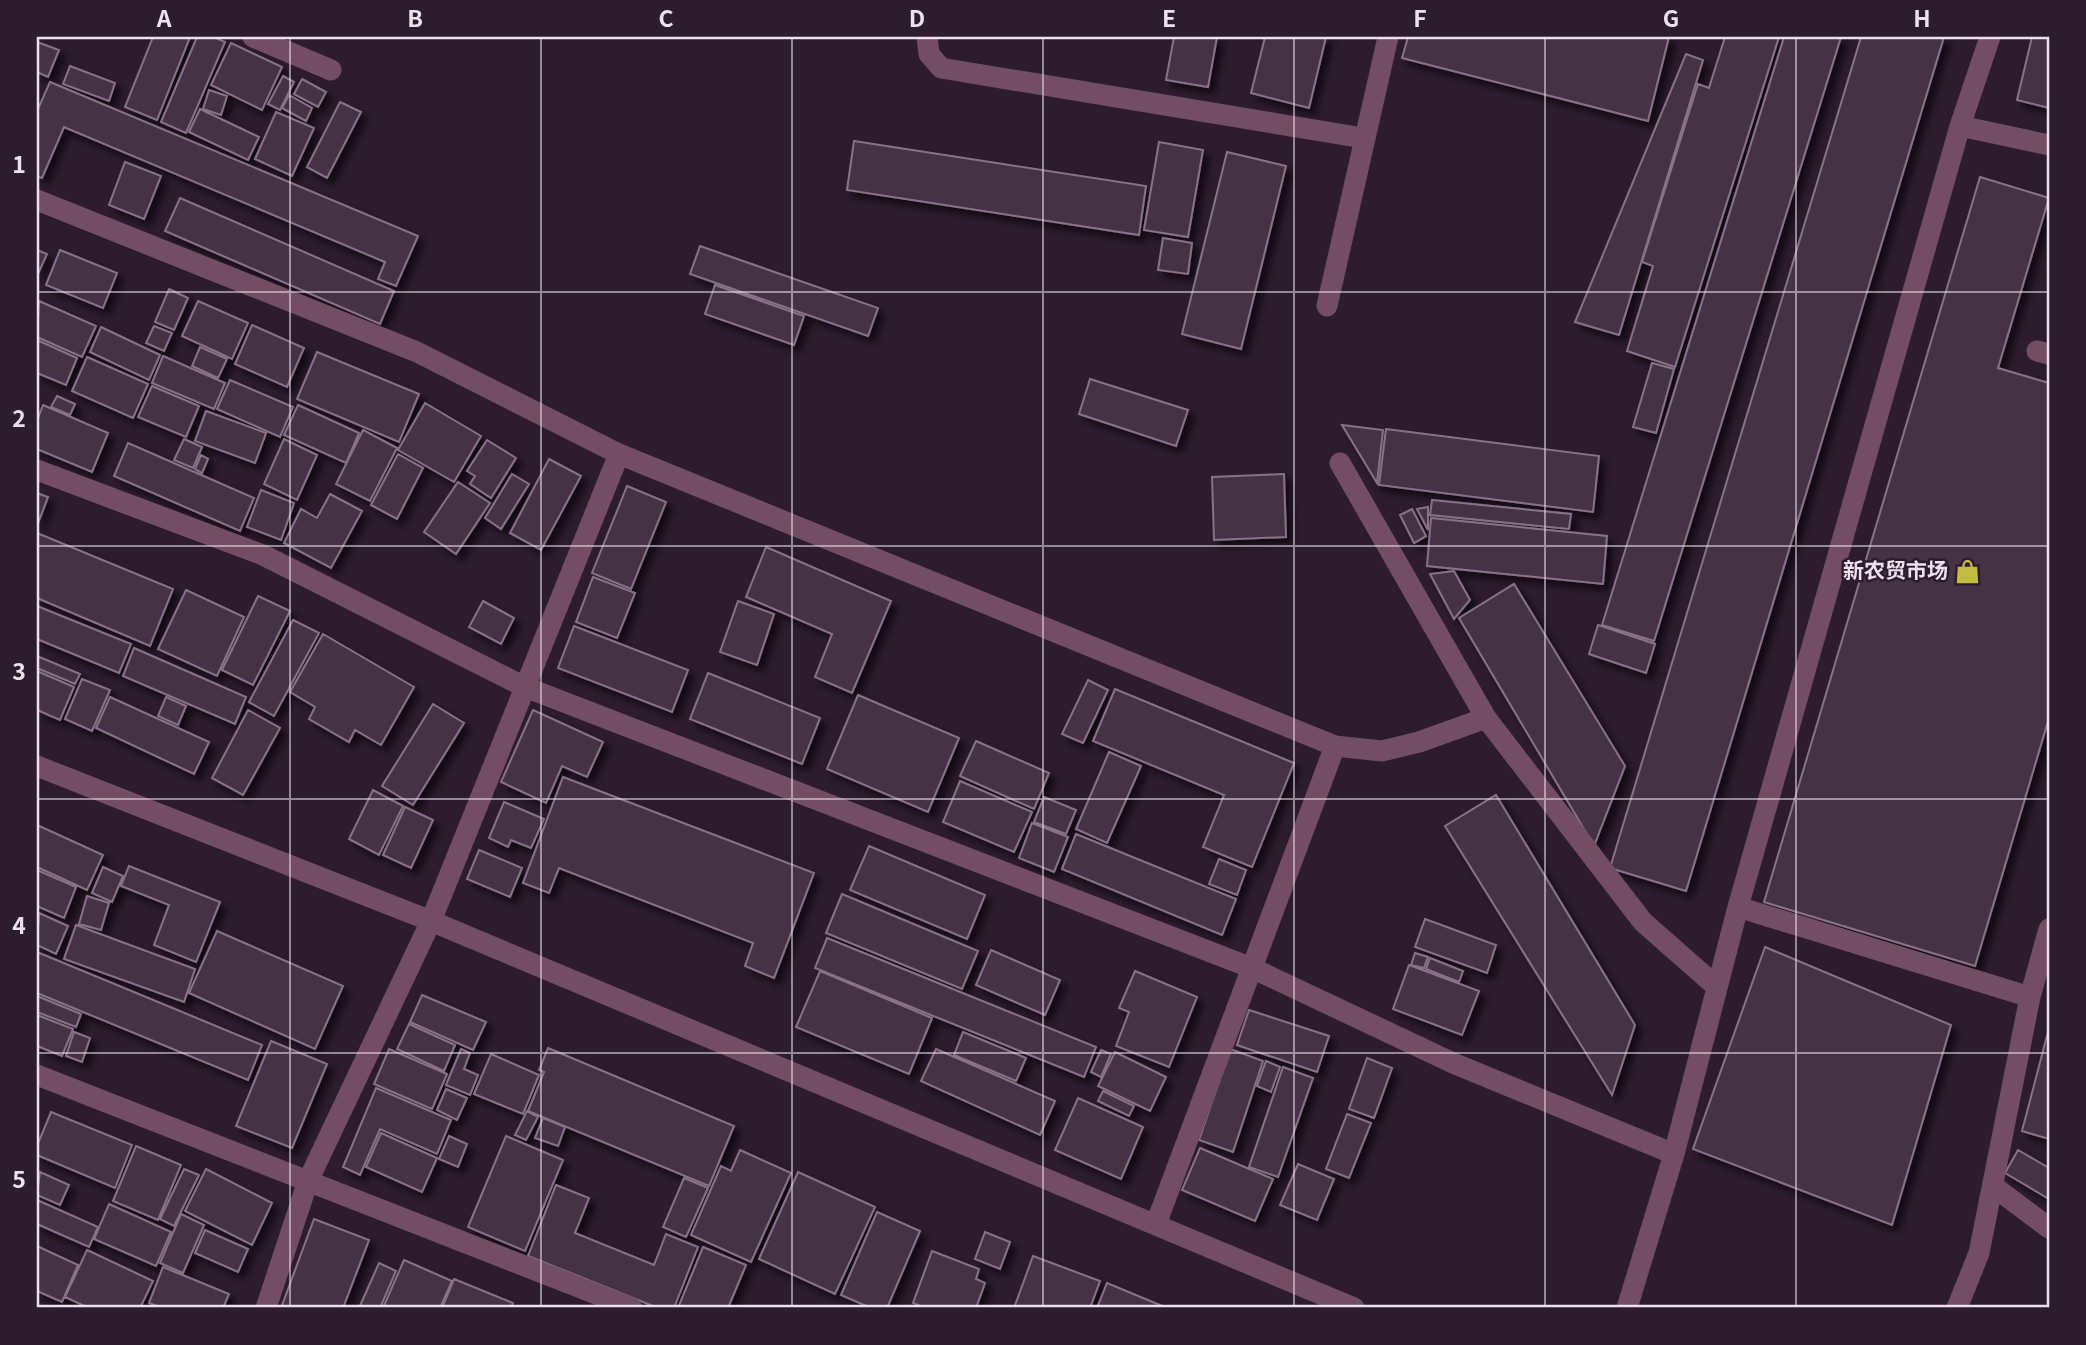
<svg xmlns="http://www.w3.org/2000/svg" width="2086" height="1345" viewBox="0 0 2086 1345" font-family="Georgia,'Noto Sans SC',serif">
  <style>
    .building { fill: #453145; stroke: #897289; stroke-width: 2; filter: url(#shadow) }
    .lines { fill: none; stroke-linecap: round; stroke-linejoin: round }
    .minor { stroke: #724d63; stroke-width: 21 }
    .grid { fill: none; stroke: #eee1ee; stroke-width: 2; stroke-opacity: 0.55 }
    .labels { text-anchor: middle; stroke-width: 5; stroke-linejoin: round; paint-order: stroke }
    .poi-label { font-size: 21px; font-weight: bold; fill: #eee1ee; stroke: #2d1b2e; text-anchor: end }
    .neatline { fill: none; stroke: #eee1ee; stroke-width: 2.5 }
    .grid-label { font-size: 23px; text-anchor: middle; font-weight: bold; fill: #eee1ee }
  </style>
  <defs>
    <filter id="shadow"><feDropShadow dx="6" dy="6" stdDeviation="3.5" flood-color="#0009"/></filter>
  </defs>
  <rect width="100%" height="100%" fill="#2d1b2e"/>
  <path class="building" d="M 153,37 L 190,37 L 157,120 L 125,107 Z
    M 197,37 L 214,37 L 225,42 L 186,133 L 161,122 Z
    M 1174,37 L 1217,37 L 1208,87 L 1166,80 Z
    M 1265,37 L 1326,37 L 1309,108 L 1251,93 Z
    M 1408,37 L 1669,37 L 1648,121 L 1402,58 Z
    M 1725,37 L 1779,37 L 1675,367 L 1627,351 L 1653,266 L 1642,262 L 1698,84 L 1709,88 Z
    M 1784,37 L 1841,37 L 1654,641 L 1602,625 Z
    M 1861,37 L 1944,37 L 1686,891 L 1610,868 Z
    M 2032,37 L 2049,37 L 2049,108 L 2017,100 Z
    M 37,42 L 59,50 L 48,77 L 37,72 Z
    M 231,43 L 282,67 L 262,110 L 211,85 Z
    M 1686,54 L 1703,60 L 1619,335 L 1575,322 Z
    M 70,66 L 115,83 L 109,101 L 63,84 Z
    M 283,76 L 294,82 L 280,110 L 268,104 Z
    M 302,79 L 326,92 L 318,107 L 294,94 Z
    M 50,82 L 418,236 L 396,286 L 378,279 L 385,262 L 64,127 L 42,178 L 37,176 L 37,111 Z
    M 209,90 L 227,96 L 221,115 L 203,109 Z
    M 289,95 L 312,108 L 306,121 L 282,108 Z
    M 340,102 L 361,112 L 327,178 L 307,167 Z
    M 200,109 L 259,137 L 248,160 L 189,132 Z
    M 276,112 L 314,128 L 292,176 L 255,159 Z
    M 854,141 L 1146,186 L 1139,235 L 847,190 Z
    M 1159,142 L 1203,150 L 1188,237 L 1144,230 Z
    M 1227,152 L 1286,166 L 1241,349 L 1182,334 Z
    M 125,162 L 161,176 L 144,219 L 109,205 Z
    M 1980,177 L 2049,198 L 1998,368 L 2049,383 L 2049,718 L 1975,966 L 1764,902 Z
    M 180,198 L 394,291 L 380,324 L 165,231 Z
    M 1163,238 L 1192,243 L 1188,274 L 1158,270 Z
    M 700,246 L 878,308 L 868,336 L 690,274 Z
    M 37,250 L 47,254 L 37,276 Z
    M 60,250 L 117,273 L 103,308 L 46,285 Z
    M 715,285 L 804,316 L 794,345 L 705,314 Z
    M 169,289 L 188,298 L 174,330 L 155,322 Z
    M 39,301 L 96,326 L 82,357 L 37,337 Z
    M 198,301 L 248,323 L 232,359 L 182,336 Z
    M 252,325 L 304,348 L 287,387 L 235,364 Z
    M 154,326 L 172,333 L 164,351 L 146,343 Z
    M 101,327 L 160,355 L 149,380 L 90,352 Z
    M 37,340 L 77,358 L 66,385 L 37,373 Z
    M 200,347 L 227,359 L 218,378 L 192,366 Z
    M 317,352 L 419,394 L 399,442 L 297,399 Z
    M 163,356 L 225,383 L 214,409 L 152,383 Z
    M 87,357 L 148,384 L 133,418 L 72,391 Z
    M 1652,363 L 1674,369 L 1656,433 L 1633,427 Z
    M 1090,379 L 1188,410 L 1176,446 L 1079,414 Z
    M 230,380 L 293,407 L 280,437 L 217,409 Z
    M 152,386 L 199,406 L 186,437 L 138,417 Z
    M 57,396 L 75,404 L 70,415 L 51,407 Z
    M 425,403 L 481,436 L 454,482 L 398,450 Z
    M 43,405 L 108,433 L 92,472 L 37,449 L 37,421 Z
    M 298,405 L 359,433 L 346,463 L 284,435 Z
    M 206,411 L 266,433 L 255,463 L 195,441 Z
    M 1342,425 L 1383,430 L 1377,483 Z
    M 1386,429 L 1599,456 L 1593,512 L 1379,485 Z
    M 363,430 L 397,448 L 370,501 L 336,484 Z
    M 184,439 L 202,447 L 193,468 L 174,460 Z
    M 284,439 L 317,455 L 297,500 L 264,484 Z
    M 487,440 L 516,458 L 491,498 L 470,484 L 475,476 L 467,471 Z
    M 128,443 L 254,498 L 240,531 L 114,476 Z
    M 398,454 L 423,468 L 397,519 L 371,505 Z
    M 201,455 L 208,459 L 202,473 L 195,469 Z
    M 549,459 L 581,476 L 541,550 L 510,533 Z
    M 512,474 L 529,484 L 501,529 L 485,518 Z
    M 1284,474 L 1286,537 L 1214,540 L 1212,477 Z
    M 458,482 L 490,503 L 456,554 L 424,532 Z
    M 627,486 L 666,502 L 631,589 L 592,573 Z
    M 261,490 L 294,503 L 281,540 L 247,527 Z
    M 37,493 L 48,497 L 37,526 Z
    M 330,494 L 362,511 L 331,568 L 284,543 L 301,509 L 317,518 Z
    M 1432,500 L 1571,514 L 1569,529 L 1430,515 Z
    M 1428,507 L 1428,530 L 1417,509 Z
    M 1412,509 L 1426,536 L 1414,543 L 1400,515 Z
    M 1431,518 L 1607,536 L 1603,584 L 1427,566 Z
    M 37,533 L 173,589 L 150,646 L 37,598 Z
    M 766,547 L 891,601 L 852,693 L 815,677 L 832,634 L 746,597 Z
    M 1454,571 L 1470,600 L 1454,619 L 1430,574 Z
    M 593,577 L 635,593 L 617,638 L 576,622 Z
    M 1514,584 L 1625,766 L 1594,846 L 1459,618 Z
    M 186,590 L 244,617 L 217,676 L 158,649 Z
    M 258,596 L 290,611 L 253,685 L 222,670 Z
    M 483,601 L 514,618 L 501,644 L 469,627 Z
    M 738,601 L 774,614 L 757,665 L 720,652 Z
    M 37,606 L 131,644 L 119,673 L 37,639 Z
    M 293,620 L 319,633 L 274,716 L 249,702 Z
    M 1598,625 L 1655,644 L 1646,673 L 1589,654 Z
    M 574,626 L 688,670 L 672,712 L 558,668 Z
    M 323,634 L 414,687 L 381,745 L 355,730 L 349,742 L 309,719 L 315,707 L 290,692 Z
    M 134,648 L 246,697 L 235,724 L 123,676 Z
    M 37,656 L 80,674 L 75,684 L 37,668 Z
    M 37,671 L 74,687 L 60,720 L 37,710 Z
    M 708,673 L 820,718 L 802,764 L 690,719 Z
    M 82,679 L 110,690 L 92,731 L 65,719 Z
    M 1088,680 L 1108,690 L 1083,743 L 1062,734 Z
    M 1115,689 L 1294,763 L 1252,867 L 1203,847 L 1224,795 L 1093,741 Z
    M 858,695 L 959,738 L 928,812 L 827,769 Z
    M 110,697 L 209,742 L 194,774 L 96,728 Z
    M 166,697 L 186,706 L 178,725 L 158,716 Z
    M 433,704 L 464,723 L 413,805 L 382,786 Z
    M 248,710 L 280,728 L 243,795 L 212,778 Z
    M 533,710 L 603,742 L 587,777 L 562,766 L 546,803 L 501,782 Z
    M 976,741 L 1049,773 L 1034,809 L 960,776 Z
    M 1109,752 L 1141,766 L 1107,843 L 1076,829 Z
    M 563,777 L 814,873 L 774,978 L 745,966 L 753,943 L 559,868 L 549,893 L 523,883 Z
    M 960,781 L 1032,812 L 1014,852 L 943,822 Z
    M 373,790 L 403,806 L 379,855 L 349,839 Z
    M 1496,795 L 1635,1025 L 1612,1095 L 1445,826 Z
    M 1044,797 L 1076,810 L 1066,834 L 1034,822 Z
    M 504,802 L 544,819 L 531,848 L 511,840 L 508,847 L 489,838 Z
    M 405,807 L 433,820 L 411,868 L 383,855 Z
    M 1032,823 L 1068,837 L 1054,872 L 1019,858 Z
    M 37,825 L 103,855 L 87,890 L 37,867 Z
    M 1076,834 L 1236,899 L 1222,935 L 1062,869 Z
    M 869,846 L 985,895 L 967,939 L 850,890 Z
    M 479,850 L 522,868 L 510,897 L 467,879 Z
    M 1219,859 L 1246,870 L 1237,895 L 1209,884 Z
    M 129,866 L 220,902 L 196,962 L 154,945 L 169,905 L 121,886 Z
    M 103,867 L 123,876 L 112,902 L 92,893 Z
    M 37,870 L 76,887 L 64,918 L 37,906 Z
    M 842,894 L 978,951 L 962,989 L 826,933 Z
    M 87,896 L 109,903 L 101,930 L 79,924 Z
    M 39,913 L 68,926 L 56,954 L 37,945 Z
    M 1425,919 L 1496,945 L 1487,973 L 1415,947 Z
    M 76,925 L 195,969 L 184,1002 L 64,959 Z
    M 217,931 L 343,986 L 315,1049 L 189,993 Z
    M 827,938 L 1096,1047 L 1084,1077 L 815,968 Z
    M 1765,947 L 1951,1025 L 1892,1225 L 1693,1149 Z
    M 991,950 L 1060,980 L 1045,1015 L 976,985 Z
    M 37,952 L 262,1045 L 248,1080 L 37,993 Z
    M 1415,953 L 1428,957 L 1424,968 L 1411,965 Z
    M 1430,958 L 1463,971 L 1459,982 L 1426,969 Z
    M 1409,965 L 1479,991 L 1462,1035 L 1393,1009 Z
    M 820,971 L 932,1018 L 909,1074 L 796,1027 Z
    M 1135,971 L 1197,997 L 1169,1067 L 1116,1046 L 1129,1012 L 1119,1008 Z
    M 422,995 L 486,1022 L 473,1050 L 410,1022 Z
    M 37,996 L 81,1014 L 76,1027 L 37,1012 Z
    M 1249,1010 L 1329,1036 L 1317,1072 L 1237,1045 Z
    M 37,1015 L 73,1029 L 62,1056 L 37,1046 Z
    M 409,1024 L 455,1045 L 444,1071 L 397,1049 Z
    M 2049,1028 L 2049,1139 L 2022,1131 Z
    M 74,1032 L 90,1038 L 82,1062 L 66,1056 Z
    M 963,1032 L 1026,1058 L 1016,1081 L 954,1055 Z
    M 271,1041 L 327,1064 L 292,1148 L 236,1126 Z
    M 548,1048 L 734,1126 L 709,1186 L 528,1111 L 544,1072 L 539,1070 Z
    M 389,1049 L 447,1074 L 432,1109 L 374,1084 Z
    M 461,1049 L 470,1053 L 464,1069 L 478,1075 L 470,1095 L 446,1085 Z
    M 936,1049 L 1055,1101 L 1040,1135 L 921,1081 Z
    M 1230,1049 L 1263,1061 L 1233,1152 L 1199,1140 Z
    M 1101,1050 L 1111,1054 L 1101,1077 L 1091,1072 Z
    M 1115,1052 L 1166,1077 L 1150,1111 L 1098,1086 Z
    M 491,1054 L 539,1075 L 523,1114 L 474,1094 Z
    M 1367,1058 L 1392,1068 L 1374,1118 L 1349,1109 Z
    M 1266,1061 L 1280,1067 L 1271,1092 L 1257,1086 Z
    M 1283,1067 L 1313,1078 L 1278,1177 L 1249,1167 Z
    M 376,1088 L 451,1120 L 437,1154 L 380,1129 L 360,1175 L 343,1167 Z
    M 446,1089 L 467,1098 L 457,1120 L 437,1110 Z
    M 1103,1091 L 1134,1106 L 1129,1116 L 1098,1101 Z
    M 1078,1098 L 1143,1127 L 1121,1179 L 1055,1150 Z
    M 527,1111 L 538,1117 L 526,1140 L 515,1135 Z
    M 51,1112 L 132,1145 L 115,1188 L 37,1155 L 37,1146 Z
    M 1347,1114 L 1371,1123 L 1349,1178 L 1326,1169 Z
    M 543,1118 L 565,1127 L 558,1146 L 535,1138 Z
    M 381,1133 L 437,1158 L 422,1192 L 366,1167 Z
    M 449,1136 L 467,1144 L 458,1167 L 439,1159 Z
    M 506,1136 L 563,1160 L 525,1251 L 468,1227 Z
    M 136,1146 L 181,1165 L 158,1220 L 113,1201 Z
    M 1200,1148 L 1273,1179 L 1255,1221 L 1182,1190 Z
    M 740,1150 L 791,1173 L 751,1262 L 691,1235 L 721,1166 L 731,1171 Z
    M 2018,1150 L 2049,1168 L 2049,1199 L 2005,1173 Z
    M 1298,1164 L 1334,1179 L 1317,1220 L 1280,1205 Z
    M 184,1169 L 199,1175 L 174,1226 L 160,1219 Z
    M 206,1169 L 272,1203 L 252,1245 L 185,1211 Z
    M 40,1172 L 69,1185 L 60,1205 L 37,1195 Z
    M 798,1172 L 875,1207 L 835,1294 L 759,1259 Z
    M 684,1178 L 708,1188 L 686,1237 L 663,1227 Z
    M 556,1185 L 589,1198 L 575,1233 L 654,1265 L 666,1234 L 698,1247 L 674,1308 L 658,1308 L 528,1256 Z
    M 37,1200 L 98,1227 L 89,1247 L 37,1224 Z
    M 109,1204 L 171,1232 L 156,1266 L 94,1239 Z
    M 877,1212 L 920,1231 L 887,1308 L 871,1308 L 841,1295 Z
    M 181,1214 L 204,1225 L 183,1273 L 160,1263 Z
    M 314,1219 L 369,1240 L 343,1308 L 281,1308 Z
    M 205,1230 L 248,1249 L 238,1272 L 195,1253 Z
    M 985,1232 L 1010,1242 L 1000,1269 L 975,1259 Z
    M 37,1246 L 78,1265 L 62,1302 L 37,1291 Z
    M 703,1247 L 746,1265 L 728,1308 L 678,1308 Z
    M 87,1250 L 153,1281 L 140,1308 L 89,1308 L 65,1297 Z
    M 932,1251 L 979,1269 L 976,1279 L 985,1283 L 976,1308 L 926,1308 L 913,1303 Z
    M 1033,1256 L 1100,1281 L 1090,1308 L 1014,1308 Z
    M 404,1260 L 452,1281 L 440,1308 L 383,1308 Z
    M 379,1263 L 396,1271 L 380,1308 L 359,1308 Z
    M 163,1267 L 229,1294 L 223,1308 L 162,1308 L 149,1303 Z
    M 454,1279 L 513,1303 L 511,1308 L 442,1308 Z
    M 1107,1283 L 1167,1308 L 1097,1308 Z"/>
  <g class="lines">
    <path class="minor" d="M 253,37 L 331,70
      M 927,37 L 929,54 L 941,68 L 1363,138
      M 1960,126 L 2049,145
      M 37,200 L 417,352 L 619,454 L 1335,746 L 1382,751 L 1419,742 L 1486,718
      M 1327,306 L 1388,37
      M 2037,351 L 2049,354
      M 1340,463 L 1486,718 L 1643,922 L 1717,987
      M 37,470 L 263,555 L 525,687 L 1252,968 L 1453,1063 L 1674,1154
      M 37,766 L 431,921 L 1354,1308
      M 1738,907 L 2030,997
      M 37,1075 L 632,1308
      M 1993,1186 L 2049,1228
      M 1156,1224 L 1335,746
      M 266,1308 L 308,1181 L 431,921 L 619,454
      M 1627,1308 L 1674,1154 L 1738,907 L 1960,126 L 1990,37
      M 1957,1308 L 1979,1253 L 2030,997 L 2049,929"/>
  </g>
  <path class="grid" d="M 290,37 L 290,1308M 541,37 L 541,1308M 792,37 L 792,1308M 1043,37 L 1043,1308M 1294,37 L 1294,1308M 1545,37 L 1545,1308M 1796,37 L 1796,1308M 37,292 L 2049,292M 37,546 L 2049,546M 37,799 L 2049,799M 37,1053 L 2049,1053"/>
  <defs>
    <symbol id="shop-bare" viewBox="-9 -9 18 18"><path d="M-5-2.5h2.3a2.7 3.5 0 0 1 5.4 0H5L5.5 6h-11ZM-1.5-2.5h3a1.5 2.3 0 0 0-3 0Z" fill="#c2bd3f" stroke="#2d1b2e" stroke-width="2.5" paint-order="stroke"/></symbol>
  </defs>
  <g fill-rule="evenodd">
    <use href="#shop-bare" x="1950" y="554" width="35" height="35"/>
  </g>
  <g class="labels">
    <g class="poi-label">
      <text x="1948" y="578">新农贸市场</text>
    </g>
  </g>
  <rect width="2086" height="1345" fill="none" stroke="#2d1b2e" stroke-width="77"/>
  <rect x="38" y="38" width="2010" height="1268" class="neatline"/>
  <g class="grid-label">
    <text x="164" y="27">A</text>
    <text x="415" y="27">B</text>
    <text x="666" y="27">C</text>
    <text x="917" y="27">D</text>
    <text x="1169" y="27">E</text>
    <text x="1420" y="27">F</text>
    <text x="1671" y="27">G</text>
    <text x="1922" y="27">H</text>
    <text x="19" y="173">1</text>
    <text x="19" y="427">2</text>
    <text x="19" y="680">3</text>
    <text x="19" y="934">4</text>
    <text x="19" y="1188">5</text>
  </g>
</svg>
